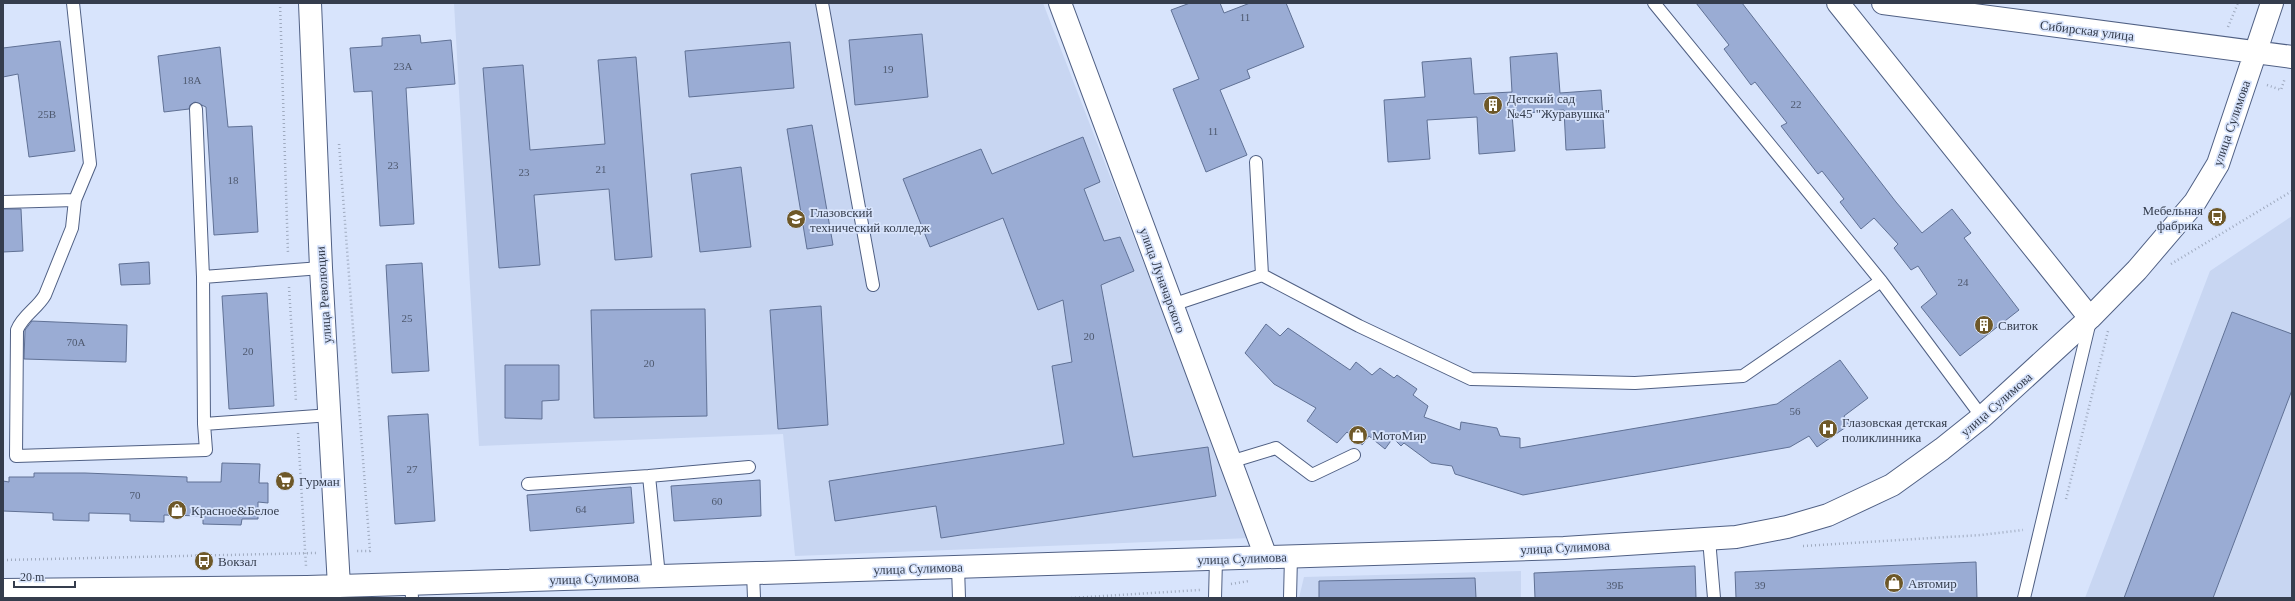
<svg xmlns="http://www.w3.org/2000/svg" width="2295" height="601" viewBox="0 0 2295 601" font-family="'Times New Roman',serif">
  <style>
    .built { fill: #c8d6f2 }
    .building { fill: #9aacd4; stroke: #607195 }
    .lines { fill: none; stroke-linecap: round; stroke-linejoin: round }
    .lane-casing { stroke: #506084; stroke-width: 14 }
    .street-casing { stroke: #506084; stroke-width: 24 }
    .secondary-casing { stroke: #506084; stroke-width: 24 }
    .path { stroke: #9faabf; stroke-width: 2.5; stroke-dasharray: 1 3; stroke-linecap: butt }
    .lane { stroke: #fff; stroke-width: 12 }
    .street { stroke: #fff; stroke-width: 22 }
    .secondary { stroke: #fff; stroke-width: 22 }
    .labels { text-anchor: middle; stroke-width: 3.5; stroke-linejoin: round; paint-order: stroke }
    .number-label { font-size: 11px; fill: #4e596f }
    .street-label { font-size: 13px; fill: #353d4d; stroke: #d8e4fc }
    .poi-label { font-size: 13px; fill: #353d4d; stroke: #d8e4fc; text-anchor: start }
  </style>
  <rect width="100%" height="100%" fill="#d8e4fc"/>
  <path class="built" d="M 454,3 L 1043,3 L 1250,538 L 795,556 L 783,434 L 479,446 Z
    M 2292,216 L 2292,598 L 2085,598 L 2210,271 Z
    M 1521,571 L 1521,598 L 1299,598 L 1304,577 Z"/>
  <path class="building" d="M 1190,3 L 1220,3 L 1224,13 L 1250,3 L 1286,3 L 1304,47 L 1247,70 L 1250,78 L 1220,90 L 1247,155 L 1206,172 L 1173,89 L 1199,79 L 1171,10 Z
    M 1696,3 L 1742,3 L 1896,202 L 1922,233 L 1952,209 L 1971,233 L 1964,238 L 2019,310 L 1960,356 L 1921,307 L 1937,294 L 1918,266 L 1911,270 L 1894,248 L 1898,244 L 1874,218 L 1861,229 L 1840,202 L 1844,199 L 1822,171 L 1818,174 L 1781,126 L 1787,123 L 1755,82 L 1751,85 L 1724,49 L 1729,45 Z
    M 922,34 L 928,97 L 855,105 L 849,40 Z
    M 420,35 L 421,43 L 451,40 L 455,84 L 406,88 L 414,224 L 380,226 L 372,91 L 354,92 L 350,48 L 382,46 L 382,38 Z
    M 60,41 L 75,151 L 29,157 L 18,74 L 3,77 L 3,48 Z
    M 790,42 L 794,88 L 689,97 L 685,51 Z
    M 220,47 L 228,127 L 252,126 L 258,232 L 214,235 L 206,107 L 195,102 L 190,105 L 189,109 L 164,112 L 158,56 Z
    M 1557,53 L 1560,93 L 1601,90 L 1605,148 L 1566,150 L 1564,110 L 1512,114 L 1515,151 L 1479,154 L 1477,117 L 1427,120 L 1430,159 L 1388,162 L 1384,100 L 1425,97 L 1422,62 L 1471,58 L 1474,94 L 1512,92 L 1510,57 Z
    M 636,57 L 652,257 L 615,260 L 609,189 L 534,195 L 540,265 L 499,268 L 483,68 L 523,65 L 530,150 L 605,144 L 598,60 Z
    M 812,125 L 833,245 L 807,249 L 787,129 Z
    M 1083,137 L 1100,182 L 1084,189 L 1104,241 L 1120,237 L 1134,271 L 1101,285 L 1133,457 L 1208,447 L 1216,496 L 941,538 L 936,506 L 835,521 L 829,481 L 1064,444 L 1052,366 L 1072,362 L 1063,300 L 1038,310 L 1003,218 L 930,247 L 903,179 L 981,149 L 992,174 Z
    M 741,167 L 751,247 L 700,252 L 691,174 Z
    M 3,209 L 21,209 L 23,251 L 3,252 Z
    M 149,262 L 150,284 L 121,285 L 119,264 Z
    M 422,263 L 429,371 L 392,373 L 386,265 Z
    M 267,293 L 274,406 L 229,409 L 222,296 Z
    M 821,306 L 828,425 L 778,429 L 770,310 Z
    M 705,309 L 707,416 L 594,418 L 591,310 Z
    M 2232,312 L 2292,334 L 2292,390 L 2213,598 L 2124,598 Z
    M 32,321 L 127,325 L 126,362 L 24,359 L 25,330 Z
    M 1266,324 L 1280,336 L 1288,328 L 1350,370 L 1356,362 L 1372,375 L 1380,368 L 1394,378 L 1397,375 L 1417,389 L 1413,395 L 1428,406 L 1424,417 L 1460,430 L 1461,422 L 1497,428 L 1500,436 L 1520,438 L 1520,448 L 1777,404 L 1840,360 L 1868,398 L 1844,416 L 1849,425 L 1817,447 L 1809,436 L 1790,447 L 1523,495 L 1455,474 L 1452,466 L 1431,463 L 1404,443 L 1401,446 L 1393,438 L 1385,449 L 1369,436 L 1362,445 L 1347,432 L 1337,443 L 1307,421 L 1316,408 L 1274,384 L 1245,353 Z
    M 505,365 L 559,365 L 559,400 L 542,401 L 542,419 L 505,418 Z
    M 428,414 L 435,521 L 395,524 L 388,416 Z
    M 222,463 L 260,464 L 259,483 L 268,483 L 268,503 L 258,502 L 258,519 L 242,519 L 241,525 L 203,524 L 203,516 L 164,515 L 164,522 L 130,521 L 130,514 L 89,513 L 89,521 L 53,520 L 53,513 L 3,511 L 3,481 L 9,482 L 9,477 L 34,477 L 34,473 L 85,473 L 187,477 L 187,482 L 221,482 Z
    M 760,480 L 761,516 L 674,521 L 671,486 Z
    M 631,487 L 634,523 L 530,531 L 527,495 Z
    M 1976,562 L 1977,598 L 1736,598 L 1735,572 Z
    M 1695,566 L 1696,598 L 1535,598 L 1534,573 Z
    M 1475,578 L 1476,598 L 1319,598 L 1319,581 Z"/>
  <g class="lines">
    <defs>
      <path id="lane" d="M 73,3 L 90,164 L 75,200 L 72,228 L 45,295 C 37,309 23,315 17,330 L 16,456 L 206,450 L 204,424
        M 822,3 L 873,285
        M 1654,3 L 1881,281 L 1982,417
        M 196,109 L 203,277 L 321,268
        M 1256,162 L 1262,275
        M 3,202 L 75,200
        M 203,277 L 204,424 L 331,415
        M 1172,305 L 1262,275 L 1359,326 L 1471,379 L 1635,383 L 1743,376 L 1881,281
        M 1230,462 L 1276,448 L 1312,475 L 1354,455
        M 528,484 L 649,476
        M 1709,539 L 1714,598
        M 958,567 L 959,598
        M 753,573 L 754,598
        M 659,576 L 649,476 L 749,467
        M 411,584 L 412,598
        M 1215,598 L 1216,559
        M 1290,598 L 1291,556
        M 2024,598 L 2090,321"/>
      <path id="street" d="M 1060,3 L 1266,557"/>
      <path id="secondary" d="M 310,3 L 321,268 L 339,586
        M 1838,3 L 2090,318
        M 1883,3 L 2292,57
        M 3,590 L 307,587 L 1564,548 L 1736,537 L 1787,527 L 1828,515 L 1892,485 L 1942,449 L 1982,417 L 2090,318 L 2137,270 L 2195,202 L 2218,164 L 2272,3"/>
    </defs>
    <use href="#lane" class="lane-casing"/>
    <use href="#street" class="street-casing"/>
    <use href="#secondary" class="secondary-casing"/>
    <path class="path" d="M 280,3 L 288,254
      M 2228,27 L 2238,3
      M 2267,85 L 2281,90 L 2285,78
      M 339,144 L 370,551 L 357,551
      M 2171,264 L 2292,191
      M 289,287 L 296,402
      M 298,433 L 306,566
      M 2066,499 L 2108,331
      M 1803,546 L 1981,535 L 2023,530
      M 3,560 L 316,553
      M 1231,584 L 1249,581
      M 1071,598 L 1200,590"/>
    <use href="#lane" class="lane"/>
    <use href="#street" class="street"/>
    <use href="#secondary" class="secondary"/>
  </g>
  <defs>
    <symbol id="building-disc" viewBox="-11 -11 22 22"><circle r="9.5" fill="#6e5828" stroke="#d8e4fc"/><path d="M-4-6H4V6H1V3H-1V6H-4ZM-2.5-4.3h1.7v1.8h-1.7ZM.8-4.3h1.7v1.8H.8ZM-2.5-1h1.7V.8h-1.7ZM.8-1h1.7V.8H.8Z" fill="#fff"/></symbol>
    <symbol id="bus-disc" viewBox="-11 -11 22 22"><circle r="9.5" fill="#6e5828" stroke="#d8e4fc"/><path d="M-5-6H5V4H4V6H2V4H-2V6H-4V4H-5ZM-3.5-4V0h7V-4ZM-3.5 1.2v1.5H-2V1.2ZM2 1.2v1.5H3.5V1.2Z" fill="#fff"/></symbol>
    <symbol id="university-disc" viewBox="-11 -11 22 22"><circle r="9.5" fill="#6e5828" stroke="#d8e4fc"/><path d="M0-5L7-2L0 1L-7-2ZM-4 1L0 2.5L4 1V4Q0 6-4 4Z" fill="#fff"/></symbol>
    <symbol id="hospital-disc" viewBox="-11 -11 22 22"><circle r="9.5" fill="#6e5828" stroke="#d8e4fc"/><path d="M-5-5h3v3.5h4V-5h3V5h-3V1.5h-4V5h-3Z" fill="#fff"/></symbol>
    <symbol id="shop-disc" viewBox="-11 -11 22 22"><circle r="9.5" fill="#6e5828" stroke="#d8e4fc"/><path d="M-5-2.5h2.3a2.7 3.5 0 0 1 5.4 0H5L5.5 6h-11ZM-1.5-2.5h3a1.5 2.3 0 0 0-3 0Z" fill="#fff"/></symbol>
    <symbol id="supermarket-disc" viewBox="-11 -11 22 22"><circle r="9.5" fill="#6e5828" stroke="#d8e4fc"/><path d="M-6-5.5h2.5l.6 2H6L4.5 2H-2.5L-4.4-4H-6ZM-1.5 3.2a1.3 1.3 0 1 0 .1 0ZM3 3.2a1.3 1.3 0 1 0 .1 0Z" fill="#fff"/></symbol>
  </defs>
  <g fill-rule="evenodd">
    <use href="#building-disc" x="1482" y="94" width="22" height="22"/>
    <use href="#bus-disc" x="2206" y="206" width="22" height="22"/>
    <use href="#university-disc" x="785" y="208" width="22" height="22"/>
    <use href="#building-disc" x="1973" y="314" width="22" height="22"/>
    <use href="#hospital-disc" x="1817" y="418" width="22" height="22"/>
    <use href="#shop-disc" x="1347" y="424" width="22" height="22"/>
    <use href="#supermarket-disc" x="274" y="470" width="22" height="22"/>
    <use href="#shop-disc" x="166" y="499" width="22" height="22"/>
    <use href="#bus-disc" x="193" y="550" width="22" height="22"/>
    <use href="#shop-disc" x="1883" y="572" width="22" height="22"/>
  </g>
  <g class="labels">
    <g class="number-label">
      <text x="1245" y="21">11</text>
      <text x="403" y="70">23А</text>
      <text x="888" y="73">19</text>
      <text x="192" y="84">18А</text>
      <text x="1796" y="108">22</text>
      <text x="47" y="118">25В</text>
      <text x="1213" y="135">11</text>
      <text x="393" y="169">23</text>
      <text x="601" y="173">21</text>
      <text x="524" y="176">23</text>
      <text x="233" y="184">18</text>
      <text x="1963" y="286">24</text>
      <text x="407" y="322">25</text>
      <text x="1089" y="340">20</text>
      <text x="76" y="346">70А</text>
      <text x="248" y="355">20</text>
      <text x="649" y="367">20</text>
      <text x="1795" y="415">56</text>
      <text x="412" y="473">27</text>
      <text x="135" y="499">70</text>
      <text x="717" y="505">60</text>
      <text x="581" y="513">64</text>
      <text x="1615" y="589">39Б</text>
      <text x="1760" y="589">39</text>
    </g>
    <g class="street-label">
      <text transform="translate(2087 30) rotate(7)" y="5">Сибирская улица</text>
      <text transform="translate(2231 123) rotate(-71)" y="5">улица Сулимова</text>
      <text transform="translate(1163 280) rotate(70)" y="5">улица Луначарского</text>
      <text transform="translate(323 295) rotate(-94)" y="5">улица Революции</text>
      <text transform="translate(1996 404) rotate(-41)" y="5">улица Сулимова</text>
      <text transform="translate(1565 547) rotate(-3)" y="5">улица Сулимова</text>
      <text transform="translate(1242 558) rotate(-2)" y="5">улица Сулимова</text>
      <text transform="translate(918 568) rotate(-2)" y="5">улица Сулимова</text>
      <text transform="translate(594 578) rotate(-2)" y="5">улица Сулимова</text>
    </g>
    <g class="poi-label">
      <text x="1507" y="103">Детский сад<tspan x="1507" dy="15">№45 "Журавушка"</tspan></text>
      <text x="2203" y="215" text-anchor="end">Мебельная<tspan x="2203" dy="15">фабрика</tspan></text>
      <text x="810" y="217">Глазовский<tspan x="810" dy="15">технический колледж</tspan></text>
      <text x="1998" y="330">Свиток</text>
      <text x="1842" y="427">Глазовская детская<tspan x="1842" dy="15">поликлинника</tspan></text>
      <text x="1372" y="440">МотоМир</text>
      <text x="299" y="486">Гурман</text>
      <text x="191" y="515">Красное&amp;Белое</text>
      <text x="218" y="566">Вокзал</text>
      <text x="1908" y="588">Автомир</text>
    </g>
  </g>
  <rect width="2295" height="601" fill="none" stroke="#353d4d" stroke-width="8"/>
  <path d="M14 581v6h61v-6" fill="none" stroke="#353d4d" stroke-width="2"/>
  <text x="20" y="581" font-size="12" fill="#353d4d" stroke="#d8e4fc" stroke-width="3" paint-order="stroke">20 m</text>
</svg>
